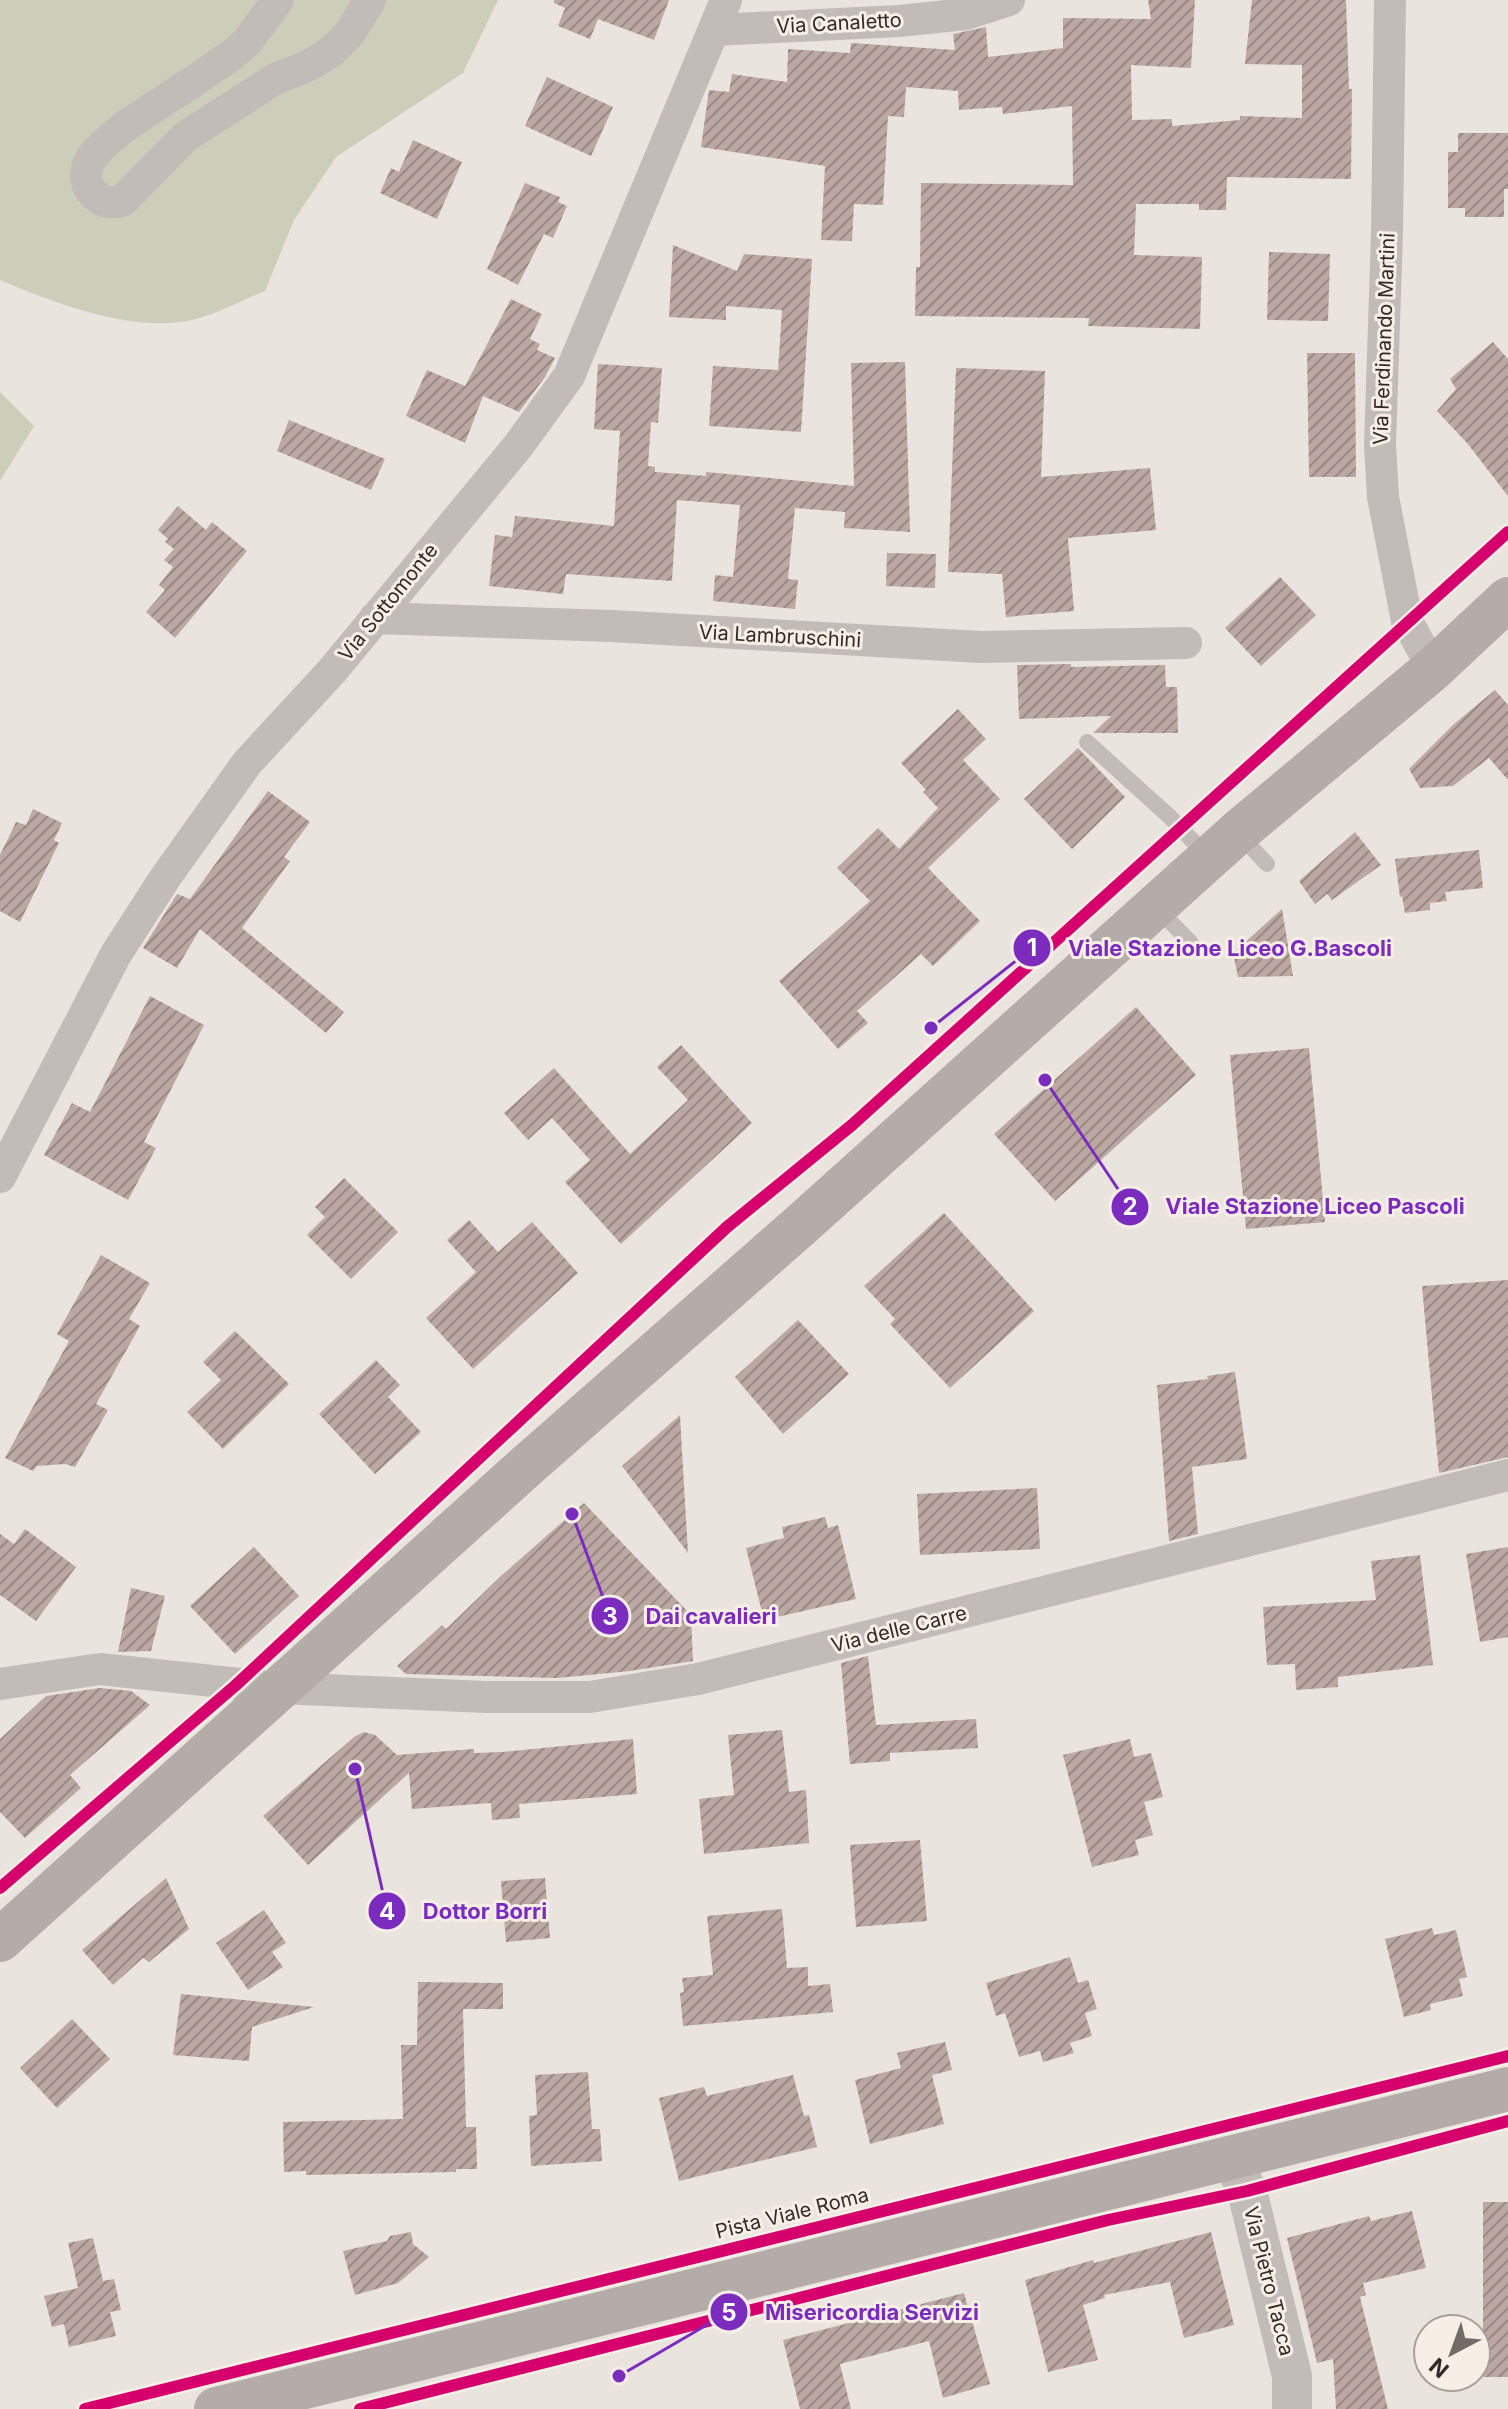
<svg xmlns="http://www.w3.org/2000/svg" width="1508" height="2409" viewBox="0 0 1508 2409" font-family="Inter,sans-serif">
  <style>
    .green { fill: #ccceba }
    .building { fill: url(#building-hatch) }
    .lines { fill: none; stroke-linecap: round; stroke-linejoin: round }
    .service { stroke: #c2bcb8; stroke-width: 16 }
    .minor { stroke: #c2bcb8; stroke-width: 32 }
    .tertiary { stroke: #c2bcb8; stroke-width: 40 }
    .secondary { stroke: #b3aca9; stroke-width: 44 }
    .cycleway-casing { stroke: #f7eee6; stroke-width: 17 }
    .cycleway { stroke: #d6006c; stroke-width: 12 }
    .labels { text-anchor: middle; stroke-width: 6; stroke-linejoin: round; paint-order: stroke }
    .street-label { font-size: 20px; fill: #332a27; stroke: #f7eee6 }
    .leader { fill: none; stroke: #7b2cbf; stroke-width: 3 }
    .callout-dot { fill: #7b2cbf; stroke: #f7eee6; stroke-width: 3 }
    .mark-label { font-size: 24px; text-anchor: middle; font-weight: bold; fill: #fff }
    .callout-label { font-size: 22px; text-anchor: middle; font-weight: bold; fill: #7b2cbf; stroke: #f7eee6; stroke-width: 6; stroke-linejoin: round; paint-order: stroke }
  </style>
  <defs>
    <pattern id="building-hatch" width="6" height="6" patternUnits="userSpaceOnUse" patternTransform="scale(2)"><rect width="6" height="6" fill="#bca8a2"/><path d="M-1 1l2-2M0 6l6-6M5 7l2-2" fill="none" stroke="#998984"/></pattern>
  </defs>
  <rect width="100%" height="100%" fill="#eae4df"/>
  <path class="green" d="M 0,0 L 498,0 L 463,73 L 336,157 L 294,220 L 265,291 C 243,300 219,313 196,319 C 136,335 55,303 0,280 Z
    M 0,392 L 34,426 L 0,481 Z"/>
  <path class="building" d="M 554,0 L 669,0 L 654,40 L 598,19 L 590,39 L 558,26 L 565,8 L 554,3 Z
    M 1148,0 L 1195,0 L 1191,68 L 1131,65 L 1132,120 L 1172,119 L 1172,126 L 1240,120 L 1240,116 L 1302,118 L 1302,65 L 1245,64 L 1252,0 L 1346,0 L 1349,89 L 1352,89 L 1351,179 L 1227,177 L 1226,210 L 1199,210 L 1199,204 L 1136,204 L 1134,255 L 1202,257 L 1200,329 L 1088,326 L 1089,318 L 915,316 L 916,267 L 920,267 L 921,183 L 1073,185 L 1072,106 L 1003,114 L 1002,107 L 959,110 L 958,91 L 906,87 L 904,117 L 888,116 L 883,205 L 854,204 L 852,241 L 821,240 L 825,166 L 701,147 L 709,90 L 729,92 L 732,74 L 787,82 L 788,49 L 850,53 L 851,43 L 955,50 L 953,34 L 986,27 L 988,57 L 1063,48 L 1063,18 L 1151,19 Z
    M 547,77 L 613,107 L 591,156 L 525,126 Z
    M 1458,133 L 1508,133 L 1508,189 L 1504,189 L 1504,217 L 1465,217 L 1465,208 L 1448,208 L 1448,152 L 1458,152 Z
    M 413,140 L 462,162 L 437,219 L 380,193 L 391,168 L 399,172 Z
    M 525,183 L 560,197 L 558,202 L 567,206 L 553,238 L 544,234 L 518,285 L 487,269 Z
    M 673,245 L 737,271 L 744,254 L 812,259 L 801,432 L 709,426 L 713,366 L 778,370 L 782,310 L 726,306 L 726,320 L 669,317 Z
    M 1269,252 L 1330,254 L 1328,321 L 1267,320 Z
    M 511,299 L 542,314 L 530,339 L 540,344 L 537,350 L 555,358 L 545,377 L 519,412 L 483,396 L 465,443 L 406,416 L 427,370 L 465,386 Z
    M 1493,342 L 1508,359 L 1508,496 L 1467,443 L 1437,411 L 1456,389 L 1450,379 Z
    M 1307,353 L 1355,353 L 1356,477 L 1309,477 Z
    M 905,362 L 910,532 L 844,528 L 845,512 L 795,508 L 788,579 L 798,580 L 795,609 L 713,601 L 715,575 L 733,577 L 740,505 L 677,500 L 672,581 L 566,574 L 563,594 L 489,586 L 495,535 L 512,537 L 515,516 L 614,526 L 620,431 L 594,429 L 598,364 L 662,368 L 658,423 L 651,422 L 648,466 L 655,467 L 655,472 L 706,476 L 706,472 L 854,486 L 851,363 Z
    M 956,368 L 1045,371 L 1041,477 L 1150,468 L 1156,530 L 1068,538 L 1074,611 L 1006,617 L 1002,574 L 948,572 Z
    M 289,420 L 385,459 L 371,490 L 277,451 Z
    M 178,506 L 206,530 L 212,522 L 247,551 L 175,638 L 146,612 L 165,590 L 159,585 L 173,567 L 164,560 L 174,549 L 165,542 L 168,539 L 158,530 Z
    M 887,553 L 936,554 L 935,588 L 886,586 Z
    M 1280,577 L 1316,615 L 1261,666 L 1225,628 Z
    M 1071,664 L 1071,667 L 1165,665 L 1166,687 L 1177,687 L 1178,733 L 1093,733 L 1111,716 L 1019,719 L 1017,665 Z
    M 1495,690 L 1508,705 L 1508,780 L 1489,758 L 1453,786 L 1420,788 L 1409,769 L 1454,724 Z
    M 958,709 L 986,739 L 963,760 L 1000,799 L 928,868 L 980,921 L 933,966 L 921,954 L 857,1011 L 868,1023 L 838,1049 L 779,981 L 870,901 L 837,868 L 878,828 L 899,849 L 938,808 L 923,792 L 926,790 L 901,763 Z
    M 1078,748 L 1125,797 L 1072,849 L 1024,799 Z
    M 268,791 L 310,822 L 284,857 L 290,861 L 242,928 L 344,1012 L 326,1033 L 200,929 L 177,968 L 143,948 L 177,894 L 190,899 Z
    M 33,809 L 62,823 L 54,840 L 59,843 L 20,922 L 0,911 L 0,855 L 16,822 L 26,825 Z
    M 1355,832 L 1381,865 L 1332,900 L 1327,894 L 1315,904 L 1299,881 Z
    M 1479,850 L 1483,888 L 1445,892 L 1447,901 L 1430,903 L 1430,910 L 1405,913 L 1402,896 L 1400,897 L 1395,859 Z
    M 1282,909 L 1293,976 L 1238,977 L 1233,953 Z
    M 150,996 L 204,1025 L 144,1142 L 156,1148 L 128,1200 L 44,1155 L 72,1103 L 90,1112 Z
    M 1136,1007 L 1196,1075 L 1055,1201 L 994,1134 Z
    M 681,1045 L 752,1123 L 621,1244 L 565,1182 L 590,1160 L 552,1118 L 528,1140 L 504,1113 L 554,1068 L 630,1154 L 688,1100 L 657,1067 Z
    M 1309,1048 L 1325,1222 L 1246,1229 L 1230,1055 Z
    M 344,1178 L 398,1232 L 351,1279 L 307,1235 L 325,1217 L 315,1207 Z
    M 944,1213 L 1034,1311 L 950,1388 L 890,1324 L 895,1319 L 864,1286 Z
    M 469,1220 L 498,1252 L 532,1222 L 578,1273 L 473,1369 L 426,1318 L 476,1272 L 447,1240 Z
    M 101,1255 L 150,1283 L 129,1319 L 140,1326 L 96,1404 L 108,1410 L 75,1467 L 65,1464 L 37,1466 L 33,1471 L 5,1458 L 69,1341 L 57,1334 Z
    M 1508,1280 L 1508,1457 L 1439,1473 L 1422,1286 Z
    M 798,1320 L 849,1374 L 783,1434 L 735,1377 Z
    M 235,1331 L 289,1384 L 223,1449 L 187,1412 L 221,1380 L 203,1362 Z
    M 376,1360 L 400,1385 L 388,1397 L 421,1432 L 375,1474 L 319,1414 Z
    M 1235,1372 L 1247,1459 L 1192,1467 L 1198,1534 L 1169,1541 L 1157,1385 L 1208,1379 L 1207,1376 Z
    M 680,1415 L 682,1451 L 688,1553 L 622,1466 Z
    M 1037,1488 L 1040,1549 L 920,1555 L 917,1494 Z
    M 584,1503 L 691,1615 L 693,1661 L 630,1671 L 558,1678 L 406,1674 L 397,1666 L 442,1625 L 446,1629 L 501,1576 Z
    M 825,1517 L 828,1528 L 838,1525 L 856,1599 L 764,1620 L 746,1548 L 784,1538 L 782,1527 Z
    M 25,1529 L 76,1567 L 36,1621 L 0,1595 L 0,1534 L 14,1544 Z
    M 254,1547 L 299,1596 L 235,1654 L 190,1606 Z
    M 1508,1547 L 1508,1637 L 1480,1642 L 1466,1554 Z
    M 1420,1555 L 1433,1665 L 1338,1677 L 1338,1687 L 1296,1690 L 1295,1664 L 1267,1665 L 1263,1607 L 1376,1600 L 1371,1561 Z
    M 131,1588 L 165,1596 L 151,1651 L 118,1652 Z
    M 868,1656 L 876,1725 L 976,1719 L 978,1748 L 890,1753 L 890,1761 L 850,1764 L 841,1663 Z
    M 100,1688 L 131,1691 L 150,1705 L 70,1775 L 81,1788 L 25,1838 L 0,1812 L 0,1739 L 46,1696 Z
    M 782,1730 L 789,1792 L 806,1790 L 809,1843 L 704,1854 L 699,1799 L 734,1795 L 728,1735 Z
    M 364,1732 L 375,1735 L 397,1755 L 474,1749 L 474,1753 L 502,1752 L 633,1739 L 637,1794 L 519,1804 L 520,1818 L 492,1820 L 491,1803 L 412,1809 L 409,1773 L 308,1865 L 263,1816 L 354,1737 Z
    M 1130,1739 L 1134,1757 L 1151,1753 L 1163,1797 L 1144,1802 L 1153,1835 L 1135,1840 L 1139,1855 L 1092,1867 L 1063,1755 Z
    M 920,1840 L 927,1921 L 856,1927 L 850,1845 Z
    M 166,1878 L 189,1929 L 149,1962 L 143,1958 L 113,1985 L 82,1950 Z
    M 545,1878 L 550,1938 L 506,1942 L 501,1881 Z
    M 782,1909 L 787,1968 L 808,1967 L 808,1986 L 830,1984 L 833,2012 L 683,2026 L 680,1993 L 684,1992 L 682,1978 L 713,1975 L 707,1916 Z
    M 264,1910 L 286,1943 L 272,1952 L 283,1967 L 248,1990 L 216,1943 Z
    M 1432,1928 L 1434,1935 L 1456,1930 L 1467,1977 L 1459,1979 L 1463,1996 L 1430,2004 L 1431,2010 L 1404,2017 L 1385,1939 Z
    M 1070,1957 L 1078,1983 L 1088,1980 L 1097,2009 L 1085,2013 L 1092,2036 L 1070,2043 L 1074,2053 L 1043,2062 L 1040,2051 L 1019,2057 L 1005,2013 L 996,2016 L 986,1983 Z
    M 418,1982 L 503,1983 L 503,2009 L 463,2009 L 466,2127 L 476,2127 L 477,2169 L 456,2169 L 456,2172 L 306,2175 L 306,2171 L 284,2172 L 283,2122 L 403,2119 L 401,2045 L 417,2045 Z
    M 181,1994 L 314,2007 L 252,2027 L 249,2061 L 173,2055 Z
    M 72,2019 L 110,2059 L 57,2108 L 20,2068 Z
    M 945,2042 L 952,2070 L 932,2075 L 944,2124 L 870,2144 L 855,2080 L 901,2068 L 897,2053 Z
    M 588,2072 L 592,2129 L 600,2129 L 602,2161 L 531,2166 L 529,2116 L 537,2115 L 535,2075 Z
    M 793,2075 L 804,2116 L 809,2115 L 817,2147 L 679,2181 L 659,2098 L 704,2087 L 707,2096 Z
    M 1483,2202 L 1508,2202 L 1508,2377 L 1483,2377 Z
    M 1412,2211 L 1426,2268 L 1363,2283 L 1366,2295 L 1360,2297 L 1388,2409 L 1336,2409 L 1333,2359 L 1317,2363 L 1287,2238 L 1369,2216 L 1371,2221 Z
    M 411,2232 L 413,2244 L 429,2257 L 398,2283 L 355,2295 L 343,2251 L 387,2241 L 390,2236 Z
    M 1211,2232 L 1234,2325 L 1184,2338 L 1170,2282 L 1104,2295 L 1105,2298 L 1083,2305 L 1098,2360 L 1048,2372 L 1025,2280 L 1093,2260 L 1094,2263 Z
    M 93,2238 L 103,2281 L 114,2279 L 121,2310 L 110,2312 L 116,2336 L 69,2347 L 64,2324 L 52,2327 L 44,2296 L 78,2288 L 68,2243 Z
    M 964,2293 L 990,2384 L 943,2398 L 929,2341 L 840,2364 L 851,2409 L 800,2409 L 783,2340 Z"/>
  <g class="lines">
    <path class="service" d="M 1087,742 L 1170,817 L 1208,857
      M 1238,833 L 1267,864
      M 1156,907 L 1191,943"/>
    <path class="minor" d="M 278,0 L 247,42 L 232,55 C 218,64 205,74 191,83 C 162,103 110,131 91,159 C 84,170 84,184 93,193 C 101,202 110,204 122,201 L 185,137 L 275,79 L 310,65 L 332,51 L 349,34 L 370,0
      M 1390,0 L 1387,233 L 1380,445 L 1383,497 L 1407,621 L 1433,669
      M 715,30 L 899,21 L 966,14 L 1009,0
      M 375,618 L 612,626 L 981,647 L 1186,643
      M 0,1177 L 116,954 L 165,878 L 247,763 L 332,671 L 518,446 L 569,376 L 726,0
      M 0,1684 L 100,1669 L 279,1688 L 486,1697 L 590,1697 L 698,1679 L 1508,1475"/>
    <path class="tertiary" d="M 1231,2157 L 1247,2191 L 1292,2376 L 1292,2409"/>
    <path class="secondary" d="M 0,1940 L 531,1462 L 802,1224 L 1238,832 L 1433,669 L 1508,599
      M 216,2409 L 1508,2089"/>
    <defs>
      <path id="cycleway" d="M 0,1888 L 236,1685 L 727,1227 L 852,1125 L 1508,532
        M 85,2409 L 1508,2056
        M 360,2409 L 1108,2220 L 1247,2191 L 1508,2121"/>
    </defs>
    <use href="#cycleway" class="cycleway-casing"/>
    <use href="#cycleway" class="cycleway"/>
  </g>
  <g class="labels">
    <g class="street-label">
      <text transform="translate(839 23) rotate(-3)" y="7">Via Canaletto</text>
      <text transform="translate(1384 339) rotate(-88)" y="7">Via Ferdinando Martini</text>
      <text transform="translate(388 602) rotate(-51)" y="7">Via Sottomonte</text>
      <text transform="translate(780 636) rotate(3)" y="7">Via Lambruschini</text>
      <text transform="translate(899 1629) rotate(-14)" y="7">Via delle Carre</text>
      <text transform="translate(792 2213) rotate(-14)" y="7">Pista Viale Roma</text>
      <text transform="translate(1269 2281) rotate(76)" y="7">Via Pietro Tacca</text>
    </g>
  </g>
  <path class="leader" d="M931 1028L1032 948M1045 1080L1130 1207M572 1514L610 1616M355 1769L387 1911M619 2376L729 2312"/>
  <g class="callout-dot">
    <circle cx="931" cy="1028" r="8"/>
    <circle cx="1045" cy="1080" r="8"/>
    <circle cx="572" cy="1514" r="8"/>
    <circle cx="355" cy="1769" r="8"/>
    <circle cx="619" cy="2376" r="8"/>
    <circle cx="1032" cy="948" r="20"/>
    <circle cx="1130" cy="1207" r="20"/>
    <circle cx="610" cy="1616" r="20"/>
    <circle cx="387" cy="1911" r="20"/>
    <circle cx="729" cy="2312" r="20"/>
  </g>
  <g class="mark-label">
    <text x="1032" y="956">1</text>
    <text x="1130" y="1215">2</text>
    <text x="610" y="1625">3</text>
    <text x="387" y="1920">4</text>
    <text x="729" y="2321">5</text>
  </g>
  <g class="callout-label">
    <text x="1230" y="956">Viale Stazione Liceo G.Bascoli</text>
    <text x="1315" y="1214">Viale Stazione Liceo Pascoli</text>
    <text x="711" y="1624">Dai cavalieri</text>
    <text x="485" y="1919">Dottor Borri</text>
    <text x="872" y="2320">Misericordia Servizi</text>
  </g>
  <g transform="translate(1452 2353) rotate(221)"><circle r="38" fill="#f7eee6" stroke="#a9a09a" stroke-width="2"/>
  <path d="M0-6L14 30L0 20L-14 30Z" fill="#736b67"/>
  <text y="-12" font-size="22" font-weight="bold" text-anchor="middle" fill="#332a27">N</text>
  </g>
</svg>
